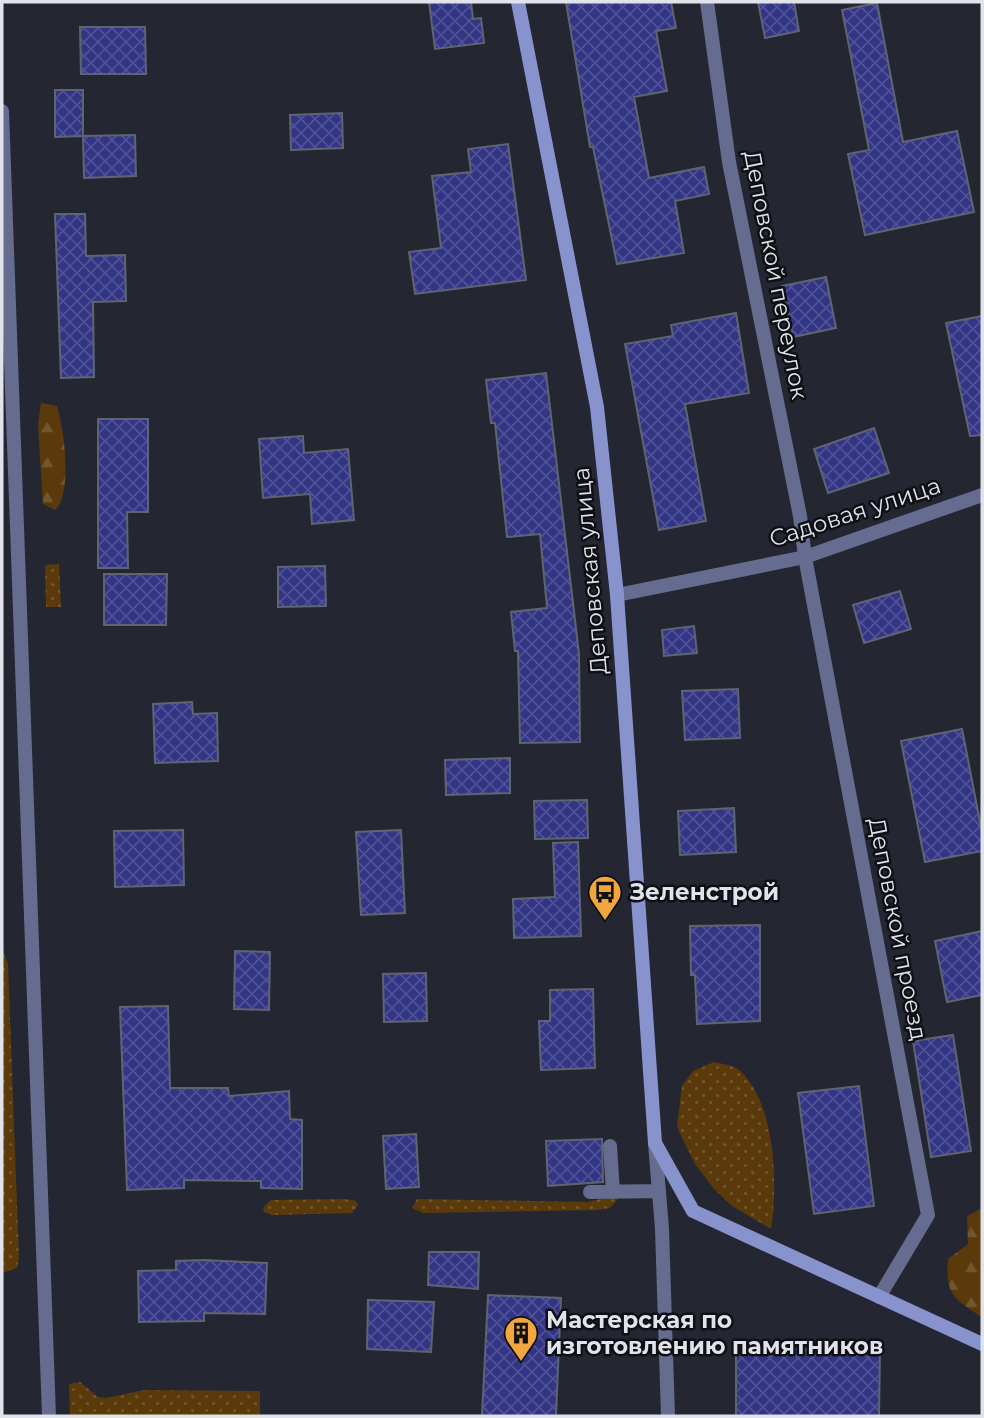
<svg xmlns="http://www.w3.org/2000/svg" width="984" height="1418" viewBox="0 0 984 1418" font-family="Montserrat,sans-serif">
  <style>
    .grass { fill: url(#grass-dots) }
    .forest { fill: url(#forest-firs) }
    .building { fill: url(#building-cross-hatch); stroke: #606371; stroke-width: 2 }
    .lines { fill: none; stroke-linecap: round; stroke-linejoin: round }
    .pedestrian { stroke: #656c90; stroke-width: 14 }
    .minor { stroke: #656c90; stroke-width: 14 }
    .secondary { stroke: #8892cd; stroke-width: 14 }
    .labels { text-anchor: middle; stroke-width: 5; stroke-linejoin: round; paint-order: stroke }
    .street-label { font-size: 23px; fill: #e1e3eb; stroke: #0f1015 }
    .poi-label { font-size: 23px; font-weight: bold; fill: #e1e3eb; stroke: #0f1015; text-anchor: start }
  </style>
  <defs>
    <pattern id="grass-dots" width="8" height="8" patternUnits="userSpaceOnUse" patternTransform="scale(1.75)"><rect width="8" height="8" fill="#5a3a0a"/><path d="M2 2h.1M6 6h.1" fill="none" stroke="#71562e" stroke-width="1.8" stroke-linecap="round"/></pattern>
    <pattern id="forest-firs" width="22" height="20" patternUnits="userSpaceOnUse" patternTransform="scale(1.75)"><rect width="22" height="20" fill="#5a3a0a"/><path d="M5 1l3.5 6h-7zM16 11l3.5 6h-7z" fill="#71562e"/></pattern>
    <pattern id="building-cross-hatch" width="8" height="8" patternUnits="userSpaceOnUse" patternTransform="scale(1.75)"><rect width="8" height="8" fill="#323584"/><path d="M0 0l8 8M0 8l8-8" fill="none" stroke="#4f5296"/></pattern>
  </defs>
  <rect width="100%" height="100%" fill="#242732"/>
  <path class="grass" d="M 59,564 L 61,607 L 46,607 L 45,565 Z
    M 3,951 L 8,964 L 19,1258 L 17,1268 L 2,1273 Z
    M 714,1062 C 722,1064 733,1065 739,1070 C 776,1102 778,1185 771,1229 L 732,1206 L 715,1190 L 695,1164 L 677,1127 L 682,1086 L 693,1071 Z
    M 618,1195 L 618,1199 L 610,1208 L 598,1210 L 423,1213 L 412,1208 L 417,1199 L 588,1202 Z
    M 345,1199 L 356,1201 L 358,1205 L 352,1213 L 272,1215 L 264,1212 L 263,1208 L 271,1200 Z
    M 80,1382 L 98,1397 L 107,1398 L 144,1390 L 260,1391 L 260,1416 L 70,1416 L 69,1384 Z"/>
  <path class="forest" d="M 41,403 L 57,406 C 64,428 73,494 55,510 L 43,504 L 38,425 Z
    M 982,1208 L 982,1317 C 954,1299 945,1294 948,1259 L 968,1244 L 967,1216 Z"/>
  <path class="building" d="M 429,2 L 471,2 L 473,19 L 481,18 L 484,43 L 435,49 Z
    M 566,2 L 671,2 L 676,28 L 656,31 L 667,91 L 634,97 L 649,178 L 704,167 L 709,194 L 675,201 L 684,253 L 617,264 L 593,147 L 590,147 Z
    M 758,2 L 794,2 L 799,31 L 765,38 Z
    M 877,3 L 903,142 L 957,131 L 974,212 L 865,235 L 848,154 L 869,150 L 842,10 Z
    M 80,27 L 145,27 L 146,74 L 81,74 Z
    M 55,90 L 83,90 L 83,136 L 55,137 Z
    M 342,113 L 343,148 L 291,150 L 290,115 Z
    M 135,135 L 136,176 L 84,178 L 83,136 Z
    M 508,144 L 526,280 L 415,294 L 409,252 L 441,248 L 432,176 L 471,172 L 468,149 Z
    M 55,214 L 85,214 L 86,256 L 125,255 L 126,301 L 93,302 L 94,377 L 61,378 Z
    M 826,277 L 836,328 L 793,337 L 782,286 Z
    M 736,313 L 749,393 L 685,404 L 706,521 L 659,530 L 625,344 L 673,336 L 671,325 Z
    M 982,316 L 982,435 L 970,436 L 946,323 Z
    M 546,373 L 579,654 L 580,742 L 520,743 L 518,651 L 515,651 L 511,612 L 547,608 L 540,534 L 507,537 L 495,423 L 491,423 L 486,380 Z
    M 98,419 L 148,419 L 148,512 L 127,512 L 128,568 L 98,568 Z
    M 874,428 L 889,473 L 828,493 L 814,449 Z
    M 303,436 L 304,453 L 348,449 L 354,520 L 312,524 L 310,494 L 263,498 L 259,439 Z
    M 325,566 L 326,606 L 278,607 L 278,567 Z
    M 104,574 L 167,574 L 166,625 L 104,625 Z
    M 900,591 L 911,629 L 864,643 L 853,605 Z
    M 694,626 L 697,653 L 664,656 L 662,630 Z
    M 738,689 L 740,738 L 685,740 L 682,691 Z
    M 192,702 L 193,714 L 217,713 L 218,761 L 155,763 L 153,704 Z
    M 962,729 L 982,832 L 982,851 L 925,862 L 901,741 Z
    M 510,758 L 510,793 L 446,795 L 445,760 Z
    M 587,800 L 588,838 L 535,839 L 534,801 Z
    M 734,808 L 736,852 L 680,855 L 678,811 Z
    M 183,830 L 184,885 L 115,887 L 114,831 Z
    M 401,830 L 405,913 L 361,915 L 356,832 Z
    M 578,842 L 581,936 L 514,938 L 513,899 L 555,897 L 553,843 Z
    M 760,925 L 760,1021 L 697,1024 L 695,975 L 691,975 L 690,926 Z
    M 982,931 L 982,995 L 947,1002 L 935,941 Z
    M 235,951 L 270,952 L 269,1010 L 234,1009 Z
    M 426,973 L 427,1021 L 384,1022 L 383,974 Z
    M 593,989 L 595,1068 L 541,1070 L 539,1021 L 550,1021 L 550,990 Z
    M 168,1006 L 170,1088 L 228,1088 L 229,1096 L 289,1091 L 290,1119 L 302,1120 L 302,1189 L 261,1188 L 261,1181 L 184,1180 L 184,1188 L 127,1190 L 120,1007 Z
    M 953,1035 L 971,1151 L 931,1157 L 913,1041 Z
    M 859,1086 L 874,1206 L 814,1214 L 798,1093 Z
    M 416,1134 L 419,1187 L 386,1189 L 383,1136 Z
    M 602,1139 L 603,1182 L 548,1186 L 546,1141 Z
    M 429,1252 L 479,1252 L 478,1289 L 428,1285 Z
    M 203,1260 L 267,1263 L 265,1314 L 204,1313 L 204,1321 L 139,1322 L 138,1271 L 176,1270 L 176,1261 Z
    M 488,1295 L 561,1298 L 556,1416 L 482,1416 Z
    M 368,1300 L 434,1302 L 431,1352 L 367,1349 Z
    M 736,1347 L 880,1351 L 879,1416 L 736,1416 Z"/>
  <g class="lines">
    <path class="pedestrian" d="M 707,2 L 729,162 L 800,516 L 805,557"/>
    <path class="minor" d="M 2,111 L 49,1416
      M 805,557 L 928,1215 L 879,1297
      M 617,595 L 805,557 L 982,495
      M 655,1143 L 662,1229 L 668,1416
      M 610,1146 L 613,1192
      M 590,1192 L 659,1191"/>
    <path class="secondary" d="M 518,2 L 597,407 L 617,595 L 655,1143 L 693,1211 L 982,1344"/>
  </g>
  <defs>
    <symbol id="bus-pin" viewBox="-11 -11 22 30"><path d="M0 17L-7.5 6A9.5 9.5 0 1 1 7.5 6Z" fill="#f1a63f" stroke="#0f1015"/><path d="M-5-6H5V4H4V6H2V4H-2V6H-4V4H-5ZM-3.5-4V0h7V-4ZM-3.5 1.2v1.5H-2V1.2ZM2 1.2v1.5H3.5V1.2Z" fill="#111"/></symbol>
    <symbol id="building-pin" viewBox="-11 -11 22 30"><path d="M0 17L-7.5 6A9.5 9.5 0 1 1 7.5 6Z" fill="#f1a63f" stroke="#0f1015"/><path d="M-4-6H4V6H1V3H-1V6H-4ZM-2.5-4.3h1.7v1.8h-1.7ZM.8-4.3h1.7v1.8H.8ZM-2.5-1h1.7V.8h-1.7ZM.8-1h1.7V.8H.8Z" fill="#111"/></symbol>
  </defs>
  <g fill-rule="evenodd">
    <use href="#bus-pin" x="586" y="873" width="38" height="52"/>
    <use href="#building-pin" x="502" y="1314" width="38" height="52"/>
  </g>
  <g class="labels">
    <g class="street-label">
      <text transform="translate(776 275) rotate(79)" y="8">Деповской переулок</text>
      <text transform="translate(855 512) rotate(-18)" y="8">Садовая улица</text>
      <text transform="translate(590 571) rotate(-95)" y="8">Деповская улица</text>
      <text transform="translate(898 929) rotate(79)" y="8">Деповской проезд</text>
    </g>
    <g class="poi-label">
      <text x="630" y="900">Зеленстрой</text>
      <text x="546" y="1328">Мастерская по<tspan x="546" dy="26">изготовлению памятников</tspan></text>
    </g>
  </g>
  <rect width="984" height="1418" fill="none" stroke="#e1e3eb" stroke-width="7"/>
</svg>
